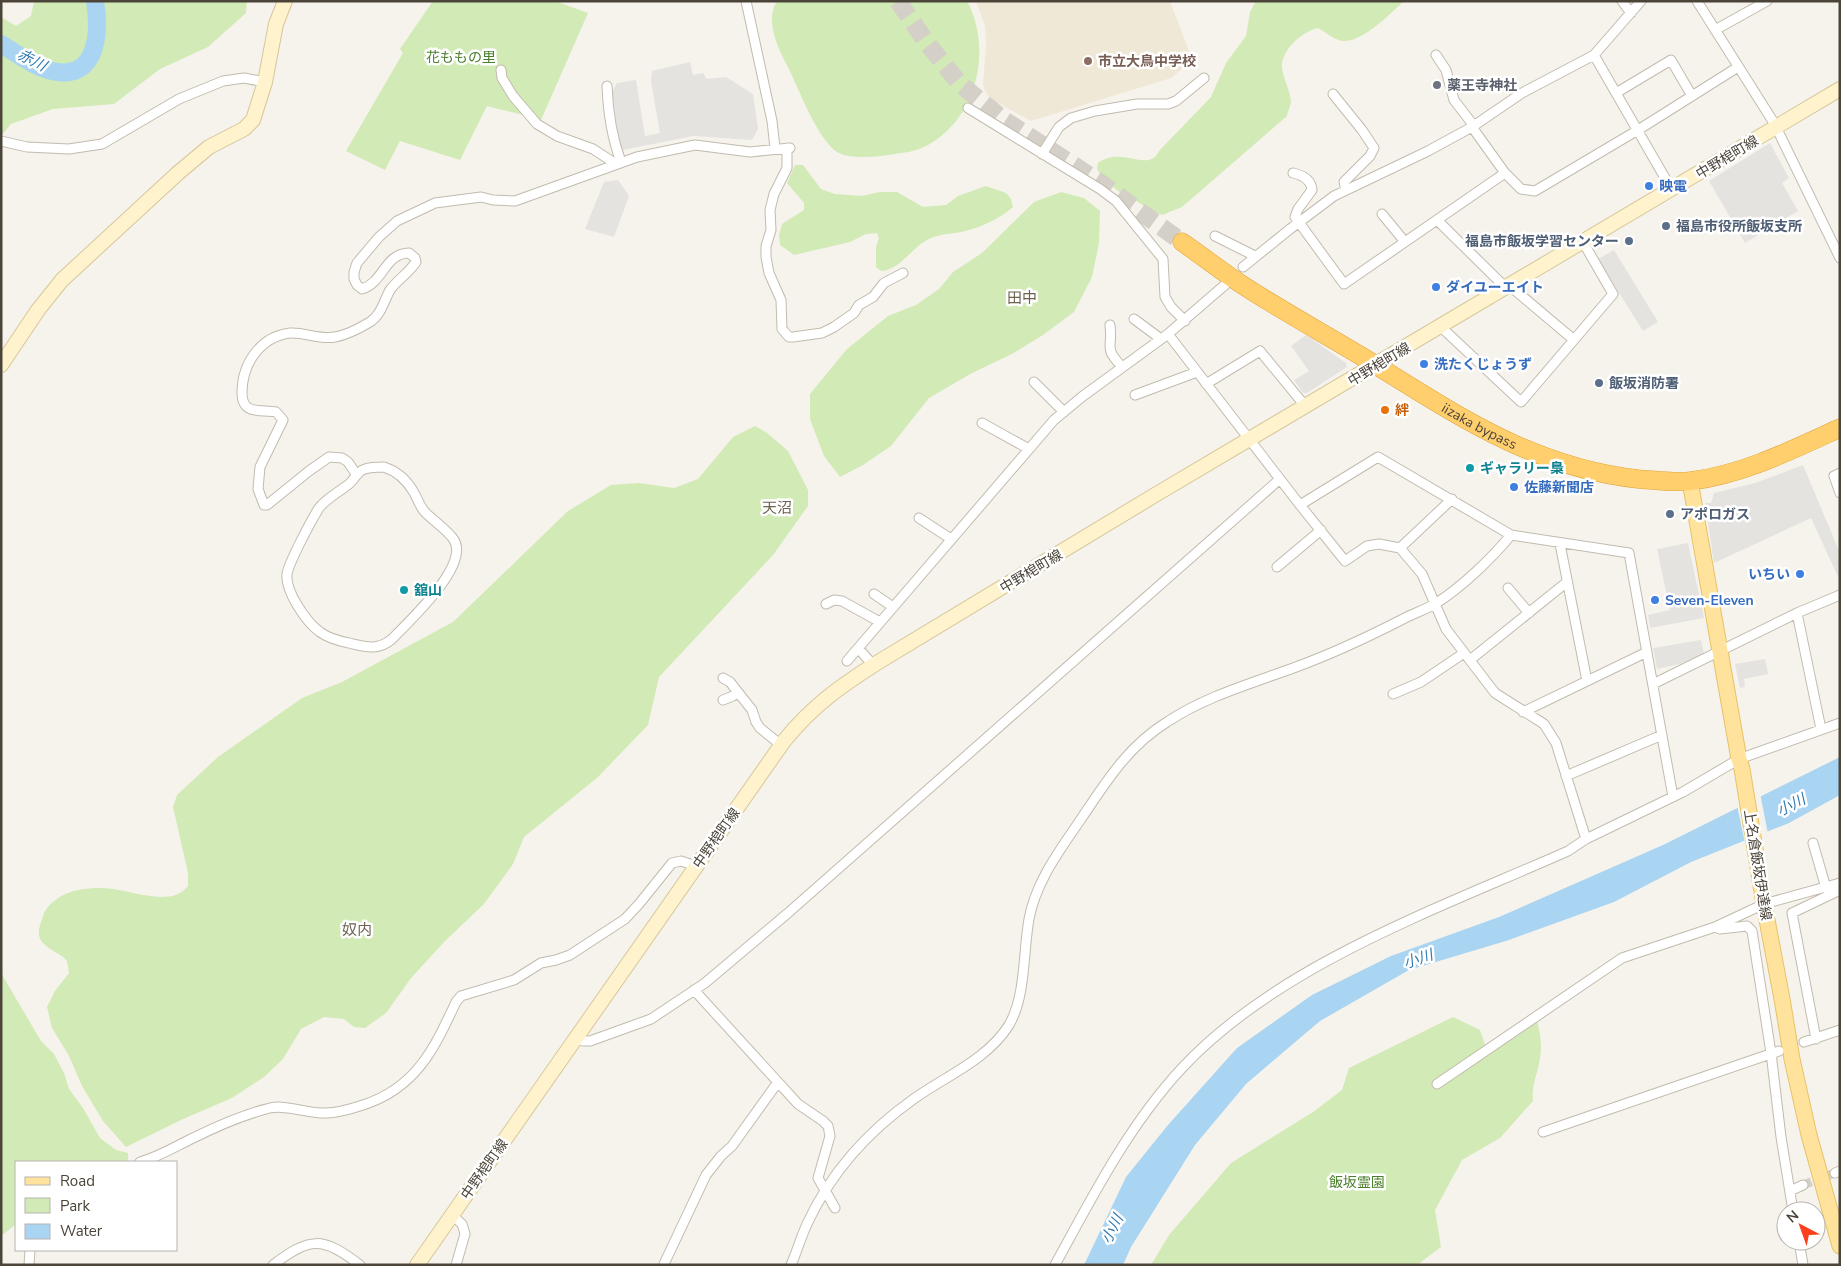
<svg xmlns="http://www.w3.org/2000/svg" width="1841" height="1266" viewBox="0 0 1841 1266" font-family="'Nunito Sans','Noto Sans JP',sans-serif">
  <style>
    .education { fill: #efe8d6 }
    .green { fill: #d2eab5 }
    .parking { fill: #e5e3e0 }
    .water { fill: #a9d4f2 }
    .pier { fill: #f6f3ec }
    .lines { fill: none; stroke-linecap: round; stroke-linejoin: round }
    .river { stroke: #a9d4f2; stroke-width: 18 }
    .street-tunnel { stroke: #d4d0c8; stroke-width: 9; stroke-dasharray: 9 4.5; stroke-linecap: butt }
    .highway-tunnel { stroke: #d4d0c8; stroke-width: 18; stroke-dasharray: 18 9; stroke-linecap: butt }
    .street-casing { stroke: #c2bbae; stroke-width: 11 }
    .secondary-casing { stroke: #d6c79b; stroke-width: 16 }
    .primary-casing { stroke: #e6c16a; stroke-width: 17 }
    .highway-casing { stroke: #e0a43c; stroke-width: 19 }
    .street { stroke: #fff; stroke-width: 9 }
    .secondary { stroke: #fff3cd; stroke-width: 14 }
    .primary { stroke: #ffe39c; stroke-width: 15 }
    .highway { stroke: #ffcf6e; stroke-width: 18 }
    .education-dot { fill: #8d6e63; stroke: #fff; stroke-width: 2 }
    .worship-dot { fill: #6b7280; stroke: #fff; stroke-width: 2 }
    .shop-dot { fill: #3f7fe0; stroke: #fff; stroke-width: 2 }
    .service-dot { fill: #5c6f8a; stroke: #fff; stroke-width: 2 }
    .food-dot { fill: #e8710a; stroke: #fff; stroke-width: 2 }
    .culture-dot { fill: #0f9aa8; stroke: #fff; stroke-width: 2 }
    .labels { text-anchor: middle; stroke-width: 5; stroke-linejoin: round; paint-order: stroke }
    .park-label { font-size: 14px; fill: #4a7f2a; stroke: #fff }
    .education-label { font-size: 14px; font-weight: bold; fill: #785e54; stroke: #fff; text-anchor: start }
    .worship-label { font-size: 14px; font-weight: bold; fill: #5b616d; stroke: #fff; text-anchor: start }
    .street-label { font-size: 14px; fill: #4b4439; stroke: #fff }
    .shop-label { font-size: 14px; font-weight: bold; fill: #366cbe; stroke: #fff; text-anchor: start }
    .service-label { font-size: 14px; font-weight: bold; fill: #4e5e75; stroke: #fff; text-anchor: start }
    .food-label { font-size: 14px; font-weight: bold; fill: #c56008; stroke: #fff; text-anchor: start }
    .culture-label { font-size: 14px; font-weight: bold; fill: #0d838f; stroke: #fff; text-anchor: start }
    .water-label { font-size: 15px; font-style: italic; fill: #2e7ab2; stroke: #fff }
    .neighbourhood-label { font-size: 15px; fill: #6e6250; stroke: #fff }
  </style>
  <rect width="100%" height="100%" fill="#f6f3ec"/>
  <path class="education" d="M 976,1 L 1170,1 L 1192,59 L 1189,63 L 1171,78 L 1031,121 L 989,98 L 985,91 L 983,85 L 986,45 L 985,26 Z"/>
  <path class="green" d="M 34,1 L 247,1 L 246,13 L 208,47 L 160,69 L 114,104 L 53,109 L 11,124 L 1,136 L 1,17 L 16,26 L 31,16 Z
    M 433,1 L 555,1 L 588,13 L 541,120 C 523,114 505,111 487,106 L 460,160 L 400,141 L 385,170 L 346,151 L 403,53 L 400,49 Z
    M 777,1 L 967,1 C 993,49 977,118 928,145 C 916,152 901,153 888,155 C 876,157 850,159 839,153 C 819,143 799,90 789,69 C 779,50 764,22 777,1 Z
    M 1256,1 L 1404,1 C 1390,14 1362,43 1342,41 C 1335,40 1325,32 1318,28 C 1303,31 1282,49 1282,66 C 1282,77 1290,89 1291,101 C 1291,105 1288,111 1287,116 L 1182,207 L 1162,215 L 1148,209 L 1134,199 L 1125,196 L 1105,181 L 1097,169 L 1098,163 C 1123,145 1148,174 1159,151 L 1211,97 L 1226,63 L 1246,36 L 1250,12 Z
    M 795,165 L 803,165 L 821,189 L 835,194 L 862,196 L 880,192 L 897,192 L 923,207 L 946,205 L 958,196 L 986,186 L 1006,193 L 1011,199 L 1013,207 C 1002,217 984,226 969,230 C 957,234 943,233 931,238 C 912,246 901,270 881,271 L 876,267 L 876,247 L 879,238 L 877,233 L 866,234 L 850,242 L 794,255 L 780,245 L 779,235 L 782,224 L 804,210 L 804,203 L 787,183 Z
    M 1061,192 L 1084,198 L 1100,211 L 1099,243 L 1092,277 L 1074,312 L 1043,335 L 1012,354 L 972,373 L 929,398 L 891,446 L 863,465 L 840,477 L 824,456 L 810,419 L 810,394 L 847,349 L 888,316 L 916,305 L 939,289 L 953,272 L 982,253 L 1034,202 Z
    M 755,426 L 767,433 L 788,451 L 808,490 L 808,506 L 773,555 L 659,677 L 648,725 L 598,777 L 524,837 L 513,864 L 484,904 L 445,941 L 411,978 L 386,1013 L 365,1028 L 354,1027 L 344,1019 L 324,1017 L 301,1029 L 283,1059 L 264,1077 L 232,1098 L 183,1119 L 126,1147 L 103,1121 L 82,1086 L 69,1056 L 52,1028 L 47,1007 L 55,991 L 69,973 C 68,969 68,964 67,961 C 60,952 41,948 39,935 C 38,928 42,920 44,913 C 47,907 51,903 57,899 C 68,890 86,888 101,888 C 126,887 170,910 188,886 L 188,873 L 173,807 L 177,795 L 218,757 L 302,698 L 342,682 L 453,622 L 568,511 L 611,485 L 639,483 L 674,488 L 698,479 L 733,437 Z
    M 1,973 L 41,1041 L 54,1054 L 64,1073 L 69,1089 L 83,1108 L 100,1138 L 116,1150 L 128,1153 L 128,1160 L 123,1162 L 16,1162 L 16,1224 L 1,1236 Z
    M 1534,1012 C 1539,1025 1543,1044 1540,1058 C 1538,1074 1531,1085 1533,1101 L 1500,1138 L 1462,1160 L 1435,1210 L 1441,1247 L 1417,1265 L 1151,1265 L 1169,1235 L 1231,1163 L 1313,1112 L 1342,1090 L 1349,1068 L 1453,1017 L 1480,1030 L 1485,1045 Z"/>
  <path class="parking" d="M 690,62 L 693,75 L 703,73 L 707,79 L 726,77 L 753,94 L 758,129 L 752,140 L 693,136 L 623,150 L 619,142 L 612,92 L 617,83 L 636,80 L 645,136 L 660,133 L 651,82 L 652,71 Z
    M 1770,143 L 1789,178 L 1782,183 L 1798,211 L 1745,243 L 1709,181 Z
    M 618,180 L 629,196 L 614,237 L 585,229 L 604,182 Z
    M 1614,250 L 1658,322 L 1643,331 L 1598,259 Z
    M 1306,335 L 1346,363 L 1347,367 L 1307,393 L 1303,393 L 1294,380 L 1309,371 L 1291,346 Z
    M 1803,465 L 1840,553 L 1840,581 L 1811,518 L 1714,563 L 1705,503 L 1711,503 L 1714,493 L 1755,483 Z
    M 1688,543 L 1704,618 L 1650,628 L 1648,615 L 1670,610 L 1657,549 Z
    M 1701,640 L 1704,654 L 1680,664 L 1657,669 L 1653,648 Z
    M 1765,659 L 1768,674 L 1744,679 L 1745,687 L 1740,688 L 1735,664 Z"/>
  <path class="water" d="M 1840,757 L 1840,795 L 1789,823 L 1691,862 L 1614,902 L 1509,940 L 1409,970 L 1320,1021 L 1246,1084 L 1195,1145 L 1131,1247 L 1123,1265 L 1084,1265 L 1126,1177 L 1168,1125 L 1237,1048 L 1312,995 L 1391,956 L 1499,917 L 1663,845 Z"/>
  <path class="pier" d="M 1760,793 L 1768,834 L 1745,843 L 1737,805 Z"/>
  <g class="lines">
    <path class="river" d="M 1,44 C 15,52 29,64 45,69 C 95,86 101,38 95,1"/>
    <path class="street-tunnel" d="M 1803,1185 L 1835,1173"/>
    <path class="highway-tunnel" d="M 898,1 L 927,43 L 960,84 L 1004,120 L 1098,181 L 1182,242"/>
    <defs>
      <path id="street" d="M 746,1 L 772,121 L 775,148
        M 1622,1 L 1631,13
        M 1697,1 L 1774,123 L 1840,258
        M 1715,30 L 1767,1
        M 1436,55 L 1446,70 L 1454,100 L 1474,126
        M 1594,55 L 1672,190
        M 501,70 L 502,78 L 513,96 L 537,124 L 557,136 L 593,149 L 616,164
        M 607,86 C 608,112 612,138 621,162
        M 1616,93 L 1671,60 L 1692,96
        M 1333,94 L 1362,130 L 1374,148 L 1370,156 L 1344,182 L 1346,190
        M 968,108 L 1100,189 L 1116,201 L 1163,259 L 1165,297 L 1171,307 L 1185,321
        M 1472,127 L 1505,173 L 1521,189 L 1535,191 L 1638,130 L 1738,67
        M 1,141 L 27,147 L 69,149 L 102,144 L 179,99 L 223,81 L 244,78 L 265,82
        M 787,148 L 787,168 L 774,194 L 770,210 L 771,230 L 766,246 L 766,257 L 769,273 L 781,300 L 782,329 L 789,337 L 793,337 L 822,333 L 834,327 L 854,313 L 859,305 L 873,297 L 884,283 L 903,273
        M 1042,154 L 1059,127 L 1071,118 L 1095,111 L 1137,104 L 1168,104 L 1176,101 L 1204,78
        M 1293,173 C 1302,175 1311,179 1312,190 L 1298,209 L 1295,217 L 1344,284 L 1505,173
        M 1382,214 L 1405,242
        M 1437,220 L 1506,288
        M 1215,236 L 1255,256
        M 1243,267 L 1290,229 L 1334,196 L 1428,151 L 1472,127 L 1522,93 L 1594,55 L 1641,1
        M 1510,286 L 1574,340
        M 1134,319 L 1161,339
        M 1110,325 C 1113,350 1103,346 1122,367
        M 1441,327 L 1521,402 L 1613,294 L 1583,242
        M 1168,334 L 1300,505 L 1345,561 L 1367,546 L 1379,544 L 1400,548 L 1422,574 L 1446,629 L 1495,693 L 1544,724 L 1556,743 L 1586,839
        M 1034,382 L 1064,412
        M 1206,384 L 1260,351 L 1306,407
        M 1135,395 L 1197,372
        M 982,423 L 1029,449
        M 384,467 C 396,471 406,479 413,491 C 417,497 419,505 424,511 C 432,520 449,531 454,540 C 470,566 408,622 392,639 C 378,651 366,647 349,643 C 339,641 328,638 320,632 C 306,622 285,591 287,574 C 289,562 312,519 319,508 C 327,498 339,492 349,484 C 355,479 357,471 365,469 C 371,467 378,467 384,467 Z
        M 1840,473 L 1834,476 L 1840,493
        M 356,474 L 348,462 L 342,458 L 329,457 L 309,471 L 267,505 L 264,505 L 258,489 L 260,467 L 283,420 L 276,412 C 262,409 242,416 242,393 C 242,365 259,337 290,333 C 305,332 320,340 335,337 C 347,335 360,328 370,322 C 381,315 384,301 390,290 C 397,280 409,273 416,262 L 415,258 L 409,253 C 385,253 383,283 362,289 L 357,285 L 354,279 L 354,272 L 357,263 L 379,237 L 397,221 L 435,203 L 481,197 L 493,200 L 515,201 L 637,157 L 695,145 L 750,152 L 790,148
        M 1300,505 L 1378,457 L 1511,535 L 1629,553 L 1673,797
        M 919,518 L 951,539
        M 1560,544 L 1587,681
        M 1400,548 L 1452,499
        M 1277,567 L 1321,530
        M 1508,588 L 1529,613
        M 874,594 L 893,607
        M 826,604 L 834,600 L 842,601 L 880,622
        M 1797,613 L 1821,729
        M 858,648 L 873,665
        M 1470,660 L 1567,582
        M 847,661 L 1054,420 L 1083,396 L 1168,334 L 1226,284
        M 723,678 L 730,682 L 752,710 L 756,722 L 760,728 L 781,745
        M 1653,684 L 1797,613 L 1840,595
        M 1393,694 L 1421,682 L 1464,653
        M 723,700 L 733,696 L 738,693
        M 1523,712 L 1647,652
        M 1566,776 L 1662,735
        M 1813,843 L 1826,888
        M 1715,927 L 1720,929 L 1747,926 L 1752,931 L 1771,1053 L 1781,1137 L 1793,1211
        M 694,990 L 798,1104 L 823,1121 L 828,1126 L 830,1136 L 818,1178 L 835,1208
        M 576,1038 L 583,1041 L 590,1041 L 651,1019 L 705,983 L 788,913 L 1280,479
        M 1816,1039 L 1792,913 L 1838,891 L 1839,884
        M 1804,1042 L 1840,1030
        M 1437,1084 L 1622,958 L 1715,927 L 1764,904 L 1840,883
        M 1543,1132 L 1779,1051
        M 140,1162 C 158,1157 173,1148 189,1140 C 215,1127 241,1115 270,1108 C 285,1104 309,1114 326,1113 C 338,1113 351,1109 363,1105 C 416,1088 434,1049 456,1002 L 461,996 L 514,980 L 541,963 L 556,960 L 570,955 L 625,919 L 639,904 L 672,863 L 681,861 L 696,866
        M 1835,1173 L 1840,1171
        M 1790,1191 L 1803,1185
        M 452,1215 L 462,1224 L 465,1234 L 456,1265
        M 1799,1241 L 1803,1265
        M 664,1264 L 706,1175 L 721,1156 L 732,1146 L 778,1082
        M 29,1265 L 30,1250
        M 273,1265 C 310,1237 322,1236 360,1265
        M 791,1265 C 797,1251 801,1237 807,1224 C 831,1172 868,1131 915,1098 C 946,1076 988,1059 1009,1025 C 1026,996 1023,952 1029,919 C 1036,881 1060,850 1081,819 C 1106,782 1128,746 1167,722 C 1206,696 1253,683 1296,667 C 1334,653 1370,636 1405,618 C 1415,613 1426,609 1435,604 C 1462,587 1491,559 1511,535
        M 1055,1265 C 1092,1197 1129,1125 1182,1068 C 1279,964 1440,908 1568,851 L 1586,839 L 1683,792 L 1739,759 L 1840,723"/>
      <path id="secondary" d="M 1,365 L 38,310 L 62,280 L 178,173 L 209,147 L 244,129 L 253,120 L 265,82 L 276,24 L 285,1
        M 417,1265 L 784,741 C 813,705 842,685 880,661 L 1155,495 L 1840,89"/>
      <path id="primary" d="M 1690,481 L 1739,759 L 1742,769 L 1764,904 L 1782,999 L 1792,1059 L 1809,1135 L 1840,1246"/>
      <g id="highway">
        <path id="s1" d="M 1182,242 C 1199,254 1215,266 1232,278 C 1273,306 1318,330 1361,356 C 1451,411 1529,467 1638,479 C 1654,480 1674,483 1691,481 C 1744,474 1792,450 1840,428"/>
      </g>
    </defs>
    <use href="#street" class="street-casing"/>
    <use href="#secondary" class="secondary-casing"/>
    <use href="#primary" class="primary-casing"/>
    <use href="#highway" class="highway-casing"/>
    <use href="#street" class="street"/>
    <use href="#secondary" class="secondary"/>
    <use href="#primary" class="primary"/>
    <use href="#highway" class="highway"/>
  </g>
  <circle class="education-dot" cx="1088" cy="61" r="5"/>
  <circle class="worship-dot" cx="1437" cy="85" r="5"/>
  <g class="shop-dot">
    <circle cx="1649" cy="186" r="5"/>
    <circle cx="1436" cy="287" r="5"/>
    <circle cx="1424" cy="364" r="5"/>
    <circle cx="1514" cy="487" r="5"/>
    <circle cx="1800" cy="574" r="5"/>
    <circle cx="1655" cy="600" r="5"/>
  </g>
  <g class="service-dot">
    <circle cx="1666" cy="226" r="5"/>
    <circle cx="1629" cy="241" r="5"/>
    <circle cx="1599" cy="383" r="5"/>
    <circle cx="1670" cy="514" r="5"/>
  </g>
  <circle class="food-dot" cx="1385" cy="410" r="5"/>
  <g class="culture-dot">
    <circle cx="1470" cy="468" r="5"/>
    <circle cx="404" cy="590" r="5"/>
  </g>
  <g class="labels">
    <g class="park-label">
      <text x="461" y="62">花ももの里</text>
      <text x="1357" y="1187">飯坂霊園</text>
    </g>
    <g class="education-label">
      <text x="1098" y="66">市立大鳥中学校</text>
    </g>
    <g class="worship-label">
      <text x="1447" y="90">薬王寺神社</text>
    </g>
    <g class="street-label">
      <text transform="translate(1727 157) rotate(-31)" y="5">中野梍町線</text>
      <text transform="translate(1379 364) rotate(-31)" y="5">中野梍町線</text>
      <text dy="5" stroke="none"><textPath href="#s1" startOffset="350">iizaka bypass</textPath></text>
      <text transform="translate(1031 571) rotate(-31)" y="5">中野梍町線</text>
      <text transform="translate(716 838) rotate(-55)" y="5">中野梍町線</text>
      <text transform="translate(1758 865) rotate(81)" y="5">上名倉飯坂伊達線</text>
      <text transform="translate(484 1169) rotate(-55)" y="5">中野梍町線</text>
    </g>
    <g class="shop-label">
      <text x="1659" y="191">映電</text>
      <text x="1446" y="292">ダイユーエイト</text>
      <text x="1434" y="369">洗たくじょうず</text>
      <text x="1524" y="492">佐藤新聞店</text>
      <text x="1790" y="579" text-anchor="end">いちい</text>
      <text x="1665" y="605">Seven-Eleven</text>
    </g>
    <g class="service-label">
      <text x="1676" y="231">福島市役所飯坂支所</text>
      <text x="1619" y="246" text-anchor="end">福島市飯坂学習センター</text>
      <text x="1609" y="388">飯坂消防署</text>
      <text x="1680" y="519">アポロガス</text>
    </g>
    <g class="food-label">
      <text x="1395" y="415">絆</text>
    </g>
    <g class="culture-label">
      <text x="1480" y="473">ギャラリー梟</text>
      <text x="414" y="595">舘山</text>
    </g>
    <g class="water-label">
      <text transform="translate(32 60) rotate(27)" y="5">赤川</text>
      <text transform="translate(1791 805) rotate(-27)" y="5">小川</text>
      <text transform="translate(1418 959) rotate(-19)" y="5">小川</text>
      <text transform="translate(1112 1229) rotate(-63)" y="5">小川</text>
    </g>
    <g class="neighbourhood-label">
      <text x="1022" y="303">田中</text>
      <text x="777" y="513">天沼</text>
      <text x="357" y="935">奴内</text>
    </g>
  </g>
  <rect width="1841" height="1266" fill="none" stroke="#4b4439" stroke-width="5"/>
  <rect x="15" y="1161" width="162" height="90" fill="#ffffff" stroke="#b7b4b0"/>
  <rect x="25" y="1177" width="25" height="8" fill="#ffe39c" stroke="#b7b4b0"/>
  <text x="60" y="1186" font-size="15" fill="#4b4439">Road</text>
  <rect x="25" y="1198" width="25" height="15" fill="#d2eab5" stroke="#b7b4b0"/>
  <text x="60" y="1211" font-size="15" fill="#4b4439">Park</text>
  <rect x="25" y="1224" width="25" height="15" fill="#a9d4f2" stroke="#b7b4b0"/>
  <text x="60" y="1236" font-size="15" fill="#4b4439">Water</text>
  <g transform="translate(1801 1226) rotate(319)"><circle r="24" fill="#ffffff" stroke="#b7b4b0"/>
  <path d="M0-4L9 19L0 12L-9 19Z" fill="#fc3f1d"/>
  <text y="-8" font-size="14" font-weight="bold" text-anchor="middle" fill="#4b4439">N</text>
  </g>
</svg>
